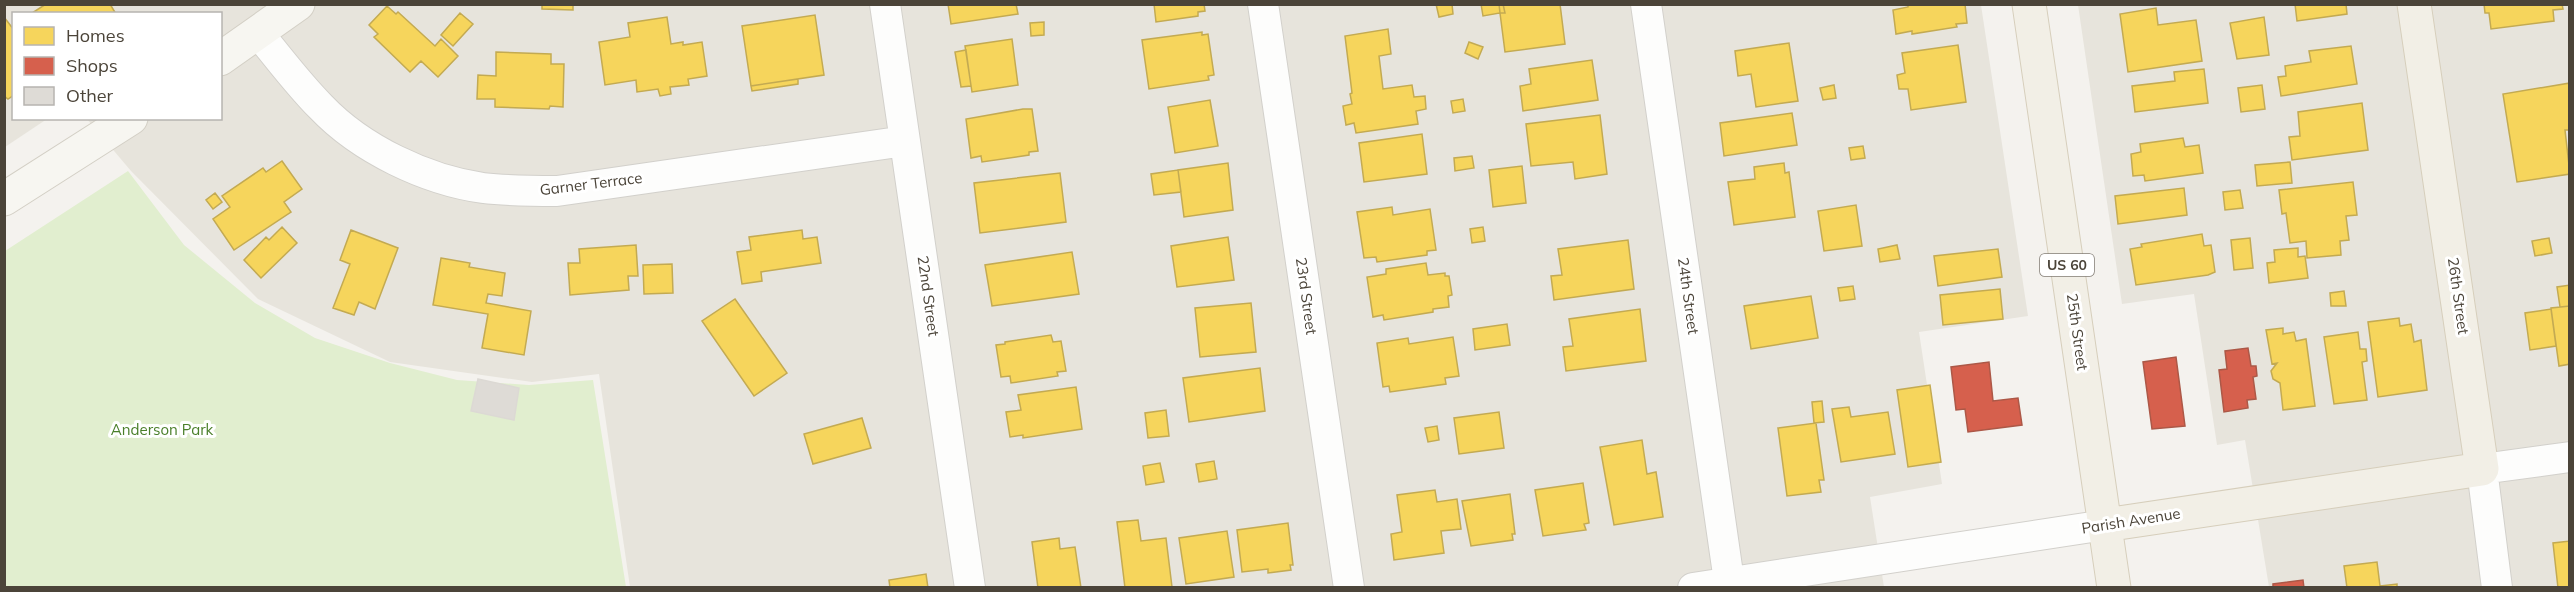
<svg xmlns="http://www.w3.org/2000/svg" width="2574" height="592" viewBox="0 0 2574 592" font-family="Mulish,sans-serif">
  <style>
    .residential { fill: #e7e4dc }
    .green { fill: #e1eecf }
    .homes { fill: #f6d55c; stroke: #c3aa52; stroke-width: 1.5 }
    .shops { fill: #d6604d; stroke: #ac5847; stroke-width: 1.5 }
    .building { fill: #dedbd6; stroke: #dcd9d4; stroke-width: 1.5 }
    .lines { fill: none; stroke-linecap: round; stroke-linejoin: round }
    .street-casing { stroke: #d2d0cb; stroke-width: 32 }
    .secondary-casing { stroke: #d3cfc5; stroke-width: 35 }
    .primary-casing { stroke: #d6cebb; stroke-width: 35 }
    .street { stroke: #fdfdfc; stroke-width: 30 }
    .secondary { stroke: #f7f6f1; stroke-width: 33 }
    .primary { stroke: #f2efe6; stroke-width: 33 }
    .labels { text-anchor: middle; stroke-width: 6; stroke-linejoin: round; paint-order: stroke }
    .shield { fill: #fff; stroke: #817c74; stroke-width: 1.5 }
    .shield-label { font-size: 14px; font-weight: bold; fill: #4b4439 }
    .street-label { font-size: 15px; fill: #4b4439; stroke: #fff }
    .park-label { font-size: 15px; fill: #4a7f2a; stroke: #fff }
  </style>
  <rect width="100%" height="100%" fill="#f4f2ee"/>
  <path class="residential" d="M 5,5 L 1981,5 L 2028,316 L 1919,332 L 1942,484 L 1870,497 L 1884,587 L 630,587 L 599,374 L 532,382 L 390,362 L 258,299 L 131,171 L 87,119 L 220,118 L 220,14 L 14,14 L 14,118 L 47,119 L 5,147 Z
    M 2078,5 L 2569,5 L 2569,587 L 2269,587 L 2245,440 L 2217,445 L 2194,294 L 2122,304 Z"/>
  <path class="green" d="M 128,171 L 184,245 L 255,303 L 315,338 L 390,363 L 457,380 L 529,385 L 593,380 L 626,587 L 5,588 L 5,251 Z"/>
  <path class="homes" d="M 46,4 L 110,4 L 116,14 L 32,13 Z
    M 542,4 L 573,4 L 573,10 L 542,9 Z
    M 948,4 L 1016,4 L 1018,14 L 951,24 Z
    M 1154,4 L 1204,4 L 1205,11 L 1198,12 L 1198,16 L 1156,22 Z
    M 1436,4 L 1452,4 L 1453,14 L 1439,17 Z
    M 1481,4 L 1499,4 L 1500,13 L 1483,16 Z
    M 1499,4 L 1503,4 L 1505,13 L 1500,13 Z
    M 1503,4 L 1560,4 L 1565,44 L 1505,52 L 1500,13 L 1505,13 Z
    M 1908,4 L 1965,4 L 1967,23 L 1956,24 L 1957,27 L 1912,34 L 1912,31 L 1896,34 L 1893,10 L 1908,7 Z
    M 2295,4 L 2346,4 L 2347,14 L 2297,21 Z
    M 2484,4 L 2562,4 L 2563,9 L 2553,10 L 2554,21 L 2491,29 L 2489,13 L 2485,13 Z
    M 387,6 L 396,14 L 398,12 L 435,46 L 441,39 L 458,56 L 438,77 L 421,61 L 410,72 L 374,37 L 378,34 L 369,25 Z
    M 2156,8 L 2158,25 L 2196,20 L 2202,61 L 2128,72 L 2120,14 Z
    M 460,13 L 473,24 L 453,46 L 441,35 Z
    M 815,15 L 824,75 L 751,86 L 742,26 Z
    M 4,17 L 14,30 L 14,95 L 8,99 L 4,96 Z
    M 667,17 L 671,44 L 683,42 L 683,45 L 702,42 L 707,76 L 688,79 L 689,85 L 670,87 L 671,94 L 660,96 L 658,89 L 637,92 L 636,80 L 605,85 L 599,42 L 630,37 L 628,23 Z
    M 2264,17 L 2269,55 L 2237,59 L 2230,23 Z
    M 1044,22 L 1044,35 L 1031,36 L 1030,23 Z
    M 1388,29 L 1391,54 L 1379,56 L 1383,89 L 1412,85 L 1414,97 L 1425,96 L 1426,109 L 1416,111 L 1418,124 L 1356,133 L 1354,123 L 1346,125 L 1343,106 L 1352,104 L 1350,94 L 1352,93 L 1345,36 Z
    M 1202,32 L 1202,35 L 1208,34 L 1214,75 L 1208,76 L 1209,80 L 1149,89 L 1142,40 Z
    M 1012,39 L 1018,85 L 972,92 L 965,46 Z
    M 1469,42 L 1483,47 L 1478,59 L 1465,53 Z
    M 1789,43 L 1798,101 L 1756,107 L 1751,74 L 1738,76 L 1735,51 Z
    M 1958,45 L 1966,102 L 1911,110 L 1908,89 L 1899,89 L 1897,75 L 1905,73 L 1902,53 Z
    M 2351,46 L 2357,84 L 2281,96 L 2278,77 L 2286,76 L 2285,66 L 2311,62 L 2309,51 Z
    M 966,50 L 971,86 L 961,87 L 955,52 Z
    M 496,52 L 551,54 L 551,64 L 564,64 L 563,107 L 550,106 L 549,109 L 495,107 L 495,99 L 477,99 L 478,75 L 496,76 Z
    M 1592,60 L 1598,100 L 1523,111 L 1520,86 L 1531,84 L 1529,69 Z
    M 2204,69 L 2208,103 L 2135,112 L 2132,86 L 2175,81 L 2174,72 Z
    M 798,79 L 798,84 L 752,91 L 751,86 Z
    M 2570,83 L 2570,130 L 2565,130 L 2570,174 L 2517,182 L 2503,94 Z
    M 1834,85 L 1836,98 L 1823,100 L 1820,88 Z
    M 2262,85 L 2265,109 L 2241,112 L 2238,88 Z
    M 1463,99 L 1465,111 L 1453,113 L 1451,101 Z
    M 1210,100 L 1218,146 L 1175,153 L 1168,107 Z
    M 2362,103 L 2368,150 L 2292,160 L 2289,137 L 2300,136 L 2298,112 Z
    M 1023,109 L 1032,109 L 1038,151 L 1029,152 L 1029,155 L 982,162 L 981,156 L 971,158 L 966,119 Z
    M 1792,113 L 1797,145 L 1724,156 L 1720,123 Z
    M 1600,115 L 1607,174 L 1575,179 L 1573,162 L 1531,166 L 1526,124 Z
    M 1422,134 L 1427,174 L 1364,182 L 1359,143 Z
    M 2183,138 L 2185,147 L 2199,145 L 2203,173 L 2145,181 L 2144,175 L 2133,176 L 2131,154 L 2141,152 L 2140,144 Z
    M 1863,146 L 1865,158 L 1851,160 L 1849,148 Z
    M 1472,156 L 1474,168 L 1455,171 L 1454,158 Z
    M 282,161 L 302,189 L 284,202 L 291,212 L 234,250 L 213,219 L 230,207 L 222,196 L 263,168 L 266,172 Z
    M 2290,162 L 2292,183 L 2257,186 L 2255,165 Z
    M 1228,163 L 1233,210 L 1184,217 L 1178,170 Z
    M 1784,163 L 1785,173 L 1789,172 L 1795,217 L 1734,225 L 1728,182 L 1755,179 L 1754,167 Z
    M 1522,166 L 1526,203 L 1493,207 L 1489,170 Z
    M 1178,170 L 1181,192 L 1154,195 L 1151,174 Z
    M 1060,173 L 1066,222 L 980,233 L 974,183 Z
    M 2353,182 L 2357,215 L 2346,216 L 2349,240 L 2340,241 L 2341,255 L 2307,258 L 2306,241 L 2290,243 L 2286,213 L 2282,214 L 2279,190 Z
    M 2184,188 L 2187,215 L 2118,224 L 2115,196 Z
    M 2240,190 L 2243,208 L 2225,210 L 2223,192 Z
    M 215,193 L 222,202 L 213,209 L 206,200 Z
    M 1856,205 L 1862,246 L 1824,251 L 1818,211 Z
    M 1392,207 L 1393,215 L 1430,209 L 1436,250 L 1427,251 L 1427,255 L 1377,262 L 1376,257 L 1364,258 L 1357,212 Z
    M 282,227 L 297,243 L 261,278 L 244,260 L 266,237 L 269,240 Z
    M 1483,227 L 1485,241 L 1472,243 L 1470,229 Z
    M 351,230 L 398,248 L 375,309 L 359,302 L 354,315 L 333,308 L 350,264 L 340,260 Z
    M 802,230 L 803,239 L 817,237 L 821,263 L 761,272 L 762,281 L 742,284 L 737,252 L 751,250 L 749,237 Z
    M 2202,234 L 2204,246 L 2211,245 L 2215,272 L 2208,275 L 2136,285 L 2130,249 L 2142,247 L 2141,244 Z
    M 1228,237 L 1234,280 L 1177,287 L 1171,246 Z
    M 2250,238 L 2253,268 L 2234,270 L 2231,240 Z
    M 2549,238 L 2552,253 L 2535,256 L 2532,241 Z
    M 1628,240 L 1634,289 L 1554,300 L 1551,276 L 1562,275 L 1558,249 Z
    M 636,245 L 638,276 L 628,276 L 629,290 L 570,295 L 568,263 L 580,263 L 579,249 Z
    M 1897,245 L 1900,259 L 1880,262 L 1878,249 Z
    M 2298,248 L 2298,257 L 2305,256 L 2308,278 L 2269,283 L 2267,263 L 2275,262 L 2274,250 Z
    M 1998,249 L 2002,277 L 1938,286 L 1934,256 Z
    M 1072,252 L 1079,294 L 992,306 L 985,265 Z
    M 441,258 L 470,263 L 469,267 L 505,273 L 502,296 L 488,294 L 486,303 L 531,311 L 524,355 L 482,348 L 488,314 L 433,305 Z
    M 1426,263 L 1428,275 L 1445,273 L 1445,276 L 1449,276 L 1452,295 L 1448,296 L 1449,307 L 1433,309 L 1433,312 L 1384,320 L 1383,315 L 1373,317 L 1367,277 L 1386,274 L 1386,269 Z
    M 672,264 L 673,293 L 644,294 L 643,265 Z
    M 2570,285 L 2570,306 L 2560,307 L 2557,287 Z
    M 1853,286 L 1855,299 L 1840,301 L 1838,288 Z
    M 2000,289 L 2003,319 L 1943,325 L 1940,295 Z
    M 2344,291 L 2346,306 L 2331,306 L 2330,293 Z
    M 1811,296 L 1818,338 L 1751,349 L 1744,306 Z
    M 735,299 L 787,373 L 754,396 L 702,321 Z
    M 1251,303 L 1256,352 L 1200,357 L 1195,308 Z
    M 2570,306 L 2570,364 L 2559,366 L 2551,308 Z
    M 1640,309 L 1646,361 L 1566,371 L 1563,347 L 1573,346 L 1569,319 Z
    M 2551,309 L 2556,346 L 2530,350 L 2525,313 Z
    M 2399,318 L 2400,326 L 2411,324 L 2414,342 L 2421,340 L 2427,390 L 2378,397 L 2368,322 Z
    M 1507,324 L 1510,345 L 1475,350 L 1473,329 Z
    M 2283,328 L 2283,334 L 2294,332 L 2296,341 L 2306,339 L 2315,406 L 2283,410 L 2280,383 L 2273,379 L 2271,371 L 2277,363 L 2272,364 L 2266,330 Z
    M 2358,332 L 2360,349 L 2366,349 L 2367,361 L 2362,362 L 2367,400 L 2334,404 L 2324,337 Z
    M 1051,335 L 1053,342 L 1061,341 L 1066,371 L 1057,372 L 1058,376 L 1011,383 L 1010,376 L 1001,377 L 996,345 L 1005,344 L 1005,342 Z
    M 1453,337 L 1459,376 L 1445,378 L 1446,384 L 1390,392 L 1389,386 L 1383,387 L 1377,343 L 1408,338 L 1409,344 Z
    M 1260,368 L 1265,411 L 1189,422 L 1183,378 Z
    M 1930,385 L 1941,462 L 1908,467 L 1897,390 Z
    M 1076,387 L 1082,429 L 1023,438 L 1023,435 L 1010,437 L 1006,412 L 1021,410 L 1018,395 Z
    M 1822,401 L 1824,422 L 1814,423 L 1812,402 Z
    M 1849,407 L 1851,417 L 1888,412 L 1895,454 L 1841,462 L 1832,409 Z
    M 1166,410 L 1169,436 L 1148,438 L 1145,413 Z
    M 1499,412 L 1504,448 L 1459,454 L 1454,418 Z
    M 862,418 L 871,448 L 813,464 L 804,434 Z
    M 1816,423 L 1824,480 L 1819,480 L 1821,492 L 1787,496 L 1778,428 Z
    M 1437,426 L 1439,440 L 1428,442 L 1425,428 Z
    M 1642,440 L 1647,474 L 1656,472 L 1663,517 L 1614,525 L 1600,447 Z
    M 1214,461 L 1217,479 L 1199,482 L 1196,464 Z
    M 1160,463 L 1164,482 L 1146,485 L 1143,466 Z
    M 1583,483 L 1589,523 L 1584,524 L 1586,530 L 1543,536 L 1535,490 Z
    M 1435,490 L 1437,502 L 1457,499 L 1461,529 L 1441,531 L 1444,553 L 1394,560 L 1391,534 L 1402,532 L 1397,495 Z
    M 1510,494 L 1515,534 L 1512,534 L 1513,540 L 1471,546 L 1462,501 Z
    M 1138,520 L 1141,541 L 1166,538 L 1172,587 L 1125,588 L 1117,522 Z
    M 1288,523 L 1293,565 L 1290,565 L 1291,570 L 1268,573 L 1268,569 L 1242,572 L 1237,530 Z
    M 1227,531 L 1234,577 L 1186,584 L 1179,538 Z
    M 1059,538 L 1060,549 L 1075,547 L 1081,588 L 1038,588 L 1032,542 Z
    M 2570,541 L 2570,588 L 2558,588 L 2553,543 Z
    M 2377,562 L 2380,586 L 2397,584 L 2397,588 L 2347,588 L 2344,566 Z
    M 926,574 L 928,588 L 890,588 L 889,580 Z"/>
  <path class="shops" d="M 2248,348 L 2251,366 L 2256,366 L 2257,376 L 2253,377 L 2256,399 L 2247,400 L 2248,408 L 2224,412 L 2219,370 L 2227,369 L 2225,351 Z
    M 2176,357 L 2185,426 L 2152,429 L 2143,362 Z
    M 1989,362 L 1993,401 L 2018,398 L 2022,425 L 1968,432 L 1965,409 L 1956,410 L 1951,367 Z
    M 2303,580 L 2304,588 L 2273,588 L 2273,584 Z"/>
  <path class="building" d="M 478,379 L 519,388 L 514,420 L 471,411 Z"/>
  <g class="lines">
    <defs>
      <path id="street" d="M 885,4 L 970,588
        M 1263,4 L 1349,588
        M 1646,4 L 1730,588
        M 258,33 C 279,58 298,84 321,107 C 361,149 426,180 483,188 C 508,191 532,191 557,191 L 905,141
        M 1693,588 L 2105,525
        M 2497,588 L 2482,469 L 2570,457"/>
      <path id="secondary" d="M 220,59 L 298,4
        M 4,199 L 131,118"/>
      <path id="primary" d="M 2029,4 L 2114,588
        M 2105,525 L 2482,469 L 2414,4"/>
    </defs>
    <use href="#street" class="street-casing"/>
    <use href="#secondary" class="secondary-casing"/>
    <use href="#primary" class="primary-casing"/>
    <use href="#street" class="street"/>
    <use href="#secondary" class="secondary"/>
    <use href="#primary" class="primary"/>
  </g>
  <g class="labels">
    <rect class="shield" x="2040" y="254" width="54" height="22" rx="4.5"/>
    <g class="shield-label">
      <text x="2067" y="270">US 60</text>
    </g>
    <g class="street-label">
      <text transform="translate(591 184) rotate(-7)" y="5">Garner Terrace</text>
      <text transform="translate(928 296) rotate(82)" y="5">22nd Street</text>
      <text transform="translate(1306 296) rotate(82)" y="5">23rd Street</text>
      <text transform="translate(1688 296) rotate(82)" y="5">24th Street</text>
      <text transform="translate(2458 296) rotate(82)" y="5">26th Street</text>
      <text transform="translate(2077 332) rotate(82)" y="5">25th Street</text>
      <text transform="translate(2131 521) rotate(-9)" y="5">Parish Avenue</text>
    </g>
    <g class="park-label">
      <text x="162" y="435">Anderson Park</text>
    </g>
  </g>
  <rect width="2574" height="592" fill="none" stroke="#4b4439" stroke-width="12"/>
  <rect x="12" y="12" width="210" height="108" fill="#ffffff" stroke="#b7b4b0" stroke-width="1.5"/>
  <rect x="24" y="27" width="30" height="18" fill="#f6d55c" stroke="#b7b4b0" stroke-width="1.5"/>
  <text x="66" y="42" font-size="18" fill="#4b4439">Homes</text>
  <rect x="24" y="57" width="30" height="18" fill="#d6604d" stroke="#b7b4b0" stroke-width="1.5"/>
  <text x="66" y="72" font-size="18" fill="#4b4439">Shops</text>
  <rect x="24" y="87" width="30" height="18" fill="#dedbd6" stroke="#b7b4b0" stroke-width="1.5"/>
  <text x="66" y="102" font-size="18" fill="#4b4439">Other</text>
</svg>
